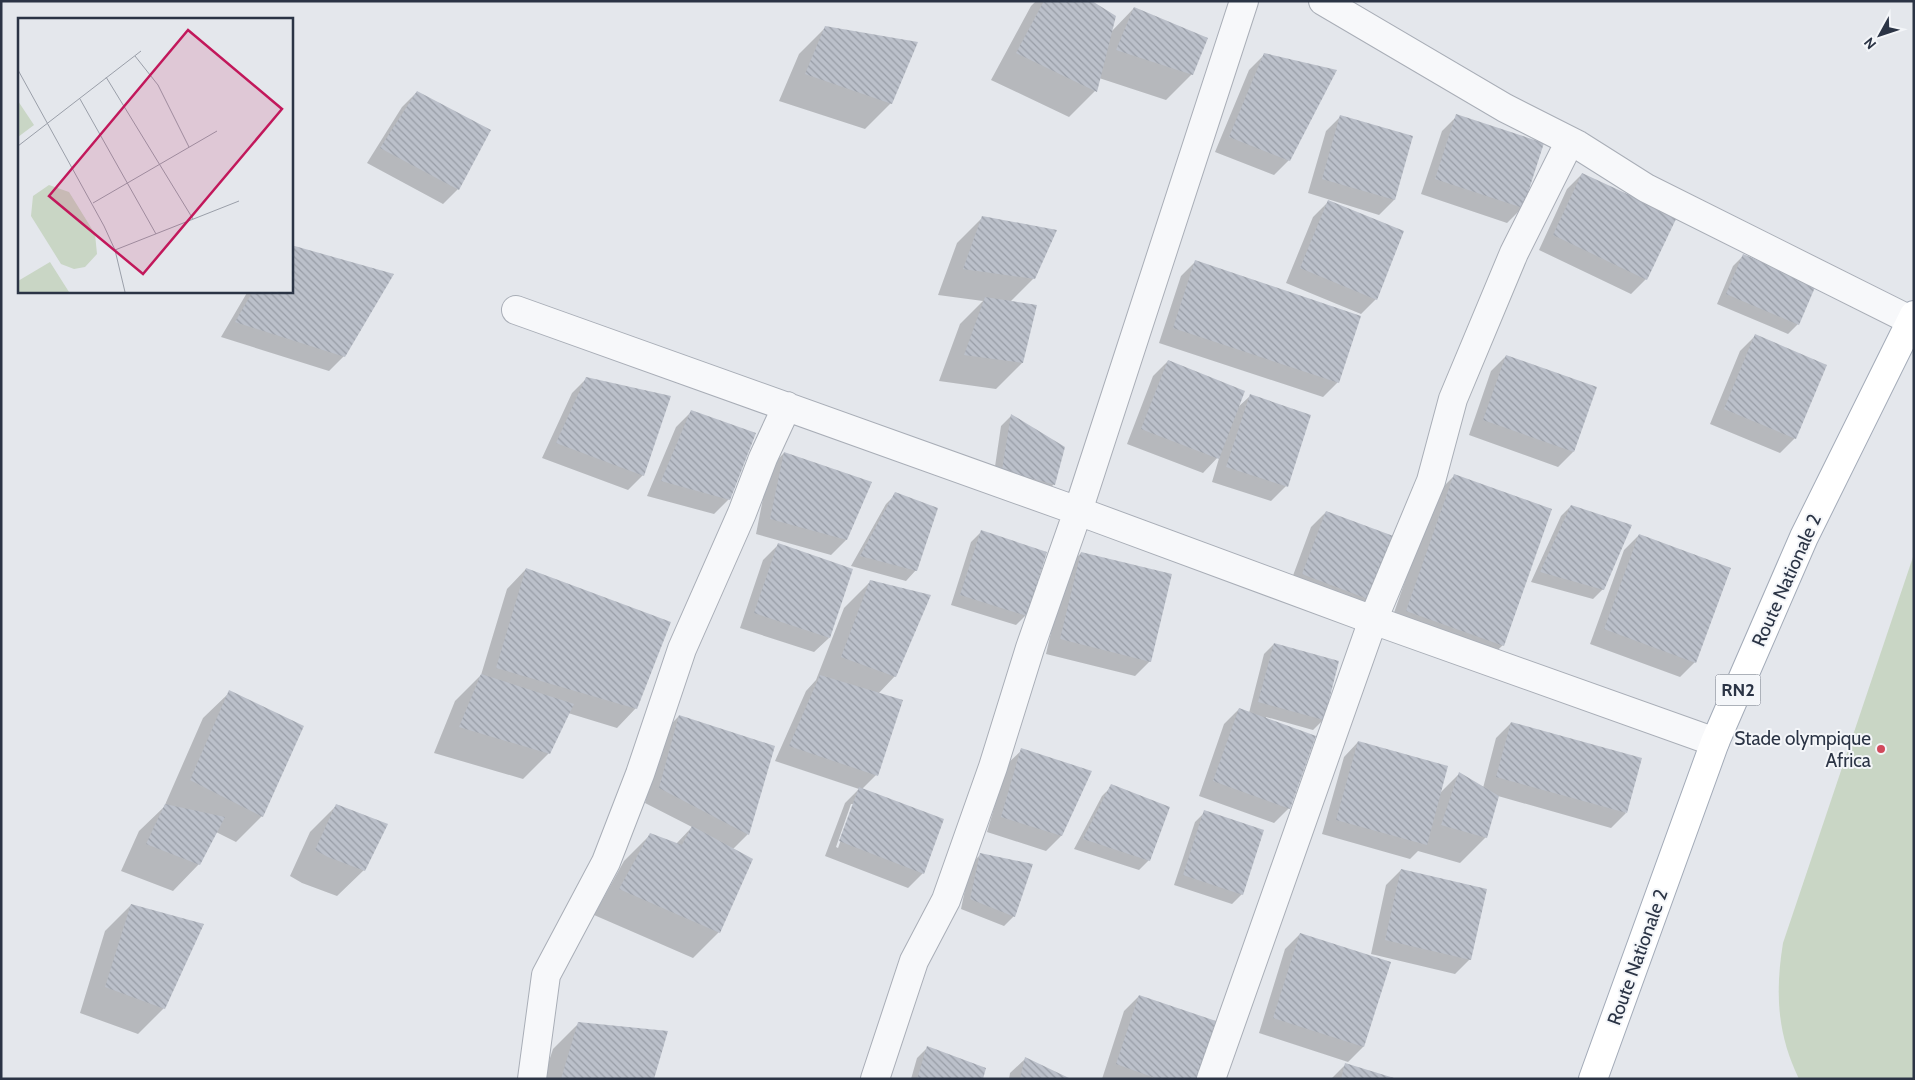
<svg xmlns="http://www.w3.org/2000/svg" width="1915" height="1080" viewBox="0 0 1915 1080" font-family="Cabin,sans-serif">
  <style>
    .green { fill: #c9d6c5 }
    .shadow { fill: #0003; fill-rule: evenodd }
    .building { fill: url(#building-back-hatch) }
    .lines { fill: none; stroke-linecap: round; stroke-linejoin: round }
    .minor-casing { stroke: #a9aeb7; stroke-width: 30 }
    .major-casing { stroke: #a3abb8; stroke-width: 30 }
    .minor { stroke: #f7f8fa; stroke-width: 28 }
    .major { stroke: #fff; stroke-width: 28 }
    .poi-dot { fill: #d1495b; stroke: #f4f6f9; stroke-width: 2 }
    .labels { text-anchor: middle; stroke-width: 4; stroke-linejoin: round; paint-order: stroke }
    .shield { fill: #f4f6f9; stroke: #676e7b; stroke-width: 1 }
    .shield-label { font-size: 18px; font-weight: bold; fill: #2b3445 }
    .street-label { font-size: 19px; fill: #2b3445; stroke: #f4f6f9 }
    .poi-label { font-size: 19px; fill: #2b3445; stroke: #f4f6f9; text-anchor: end }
    .inset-road { fill: none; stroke: #9a9fa9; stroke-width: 1 }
    .view { fill: #c2185b; fill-opacity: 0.15; stroke: #c2185b; stroke-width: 2.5 }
    .inset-edge { fill: none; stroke: #2b3445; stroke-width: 2.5 }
  </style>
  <defs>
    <pattern id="building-back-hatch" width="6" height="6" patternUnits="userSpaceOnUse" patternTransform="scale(1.25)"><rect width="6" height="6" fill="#bbc0ca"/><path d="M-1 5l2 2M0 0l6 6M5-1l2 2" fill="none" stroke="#989da6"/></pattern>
  </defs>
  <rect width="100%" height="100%" fill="#e4e7ec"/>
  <path class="green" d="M 1914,554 L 1914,1079 L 1799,1079 C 1777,1034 1775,992 1783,943 Z"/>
  <path class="shadow" d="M 1036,1 L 1090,1 L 1111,32 L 1134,8 L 1192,74 L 1166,100 L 1099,78 L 1095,91 L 1069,117 L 991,80 L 1031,6 Z
    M 825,28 L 891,103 L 865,129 L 779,101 L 799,54 Z
    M 1264,55 L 1289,160 L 1274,175 L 1215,152 L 1249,70 Z
    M 417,92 L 458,189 L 443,204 L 367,163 L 402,107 Z
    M 1341,116 L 1412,137 L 1394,200 L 1379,215 L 1308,193 L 1326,131 Z
    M 1457,116 L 1522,208 L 1507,223 L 1421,194 L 1442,131 Z
    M 1582,174 L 1646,279 L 1631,294 L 1539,250 L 1567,189 Z
    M 1328,202 L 1376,299 L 1361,314 L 1286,283 L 1313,217 Z
    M 983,217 L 1034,278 L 1010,302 L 1022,363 L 996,389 L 939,381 L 960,324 L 983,301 L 938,295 L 957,243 Z
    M 1743,256 L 1798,324 L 1788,334 L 1717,304 L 1733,266 Z
    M 1196,261 L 1338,382 L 1323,397 L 1159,343 L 1181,276 Z
    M 248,291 L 291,291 L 344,356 L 329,371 L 221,337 Z
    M 1755,336 L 1795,438 L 1780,453 L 1710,424 L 1740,351 Z
    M 1506,356 L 1595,388 L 1573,452 L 1558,467 L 1469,435 L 1491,371 Z
    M 1168,361 L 1237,408 L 1250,396 L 1286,486 L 1271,501 L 1212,482 L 1220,455 L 1203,473 L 1127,444 L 1153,376 Z
    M 587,378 L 643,475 L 628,490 L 542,458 L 572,393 Z
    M 691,412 L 729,499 L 714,514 L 647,496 L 676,427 Z
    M 1011,416 L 1054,484 L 1044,494 L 993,480 L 1001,426 Z
    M 784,453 L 870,483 L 846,540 L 831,555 L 756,534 L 769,468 Z
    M 1454,476 L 1503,645 L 1483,664 L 1388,630 L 1435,495 Z
    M 896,494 L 916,570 L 906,581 L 851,566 L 886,504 Z
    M 1571,506 L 1603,589 L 1593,599 L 1531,582 L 1561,516 Z
    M 1326,512 L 1372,600 L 1357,615 L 1288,589 L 1311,527 Z
    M 981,532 L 1026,615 L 1016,625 L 951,605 L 971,542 Z
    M 1639,535 L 1695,662 L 1680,677 L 1590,644 L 1624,550 Z
    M 778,545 L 829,638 L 814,652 L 740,628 L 763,560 Z
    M 1081,553 L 1150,661 L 1135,676 L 1046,654 L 1066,568 Z
    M 526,569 L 636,708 L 617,728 L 568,713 L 549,753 L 523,779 L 434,753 L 455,701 L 481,675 L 507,589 Z
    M 870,582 L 895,676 L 878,694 L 876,775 L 862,789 L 923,873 L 908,888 L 825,856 L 845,803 L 859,789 L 775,761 L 806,691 L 816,680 L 844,608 ZM 851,804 L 854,804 L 838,848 L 836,847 Z
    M 1274,644 L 1323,720 L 1313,730 L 1266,717 L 1289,808 L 1274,823 L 1199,796 L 1224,724 L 1239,709 L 1249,713 L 1264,654 Z
    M 230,692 L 262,816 L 236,842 L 216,832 L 199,864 L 173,891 L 121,871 L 139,831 L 164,807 L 203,718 Z
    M 679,716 L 748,834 L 733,849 L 719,932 L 693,958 L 594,915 L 624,861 L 650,835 L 676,844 L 692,827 L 645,803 L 664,731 Z
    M 1511,723 L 1626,813 L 1611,828 L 1498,796 L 1486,837 L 1460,863 L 1418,851 L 1410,859 L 1322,834 L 1344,757 L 1358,742 L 1440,793 L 1459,774 L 1483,788 L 1496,738 Z
    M 1022,750 L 1061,836 L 1046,851 L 987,832 L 1007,764 Z
    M 1112,786 L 1149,860 L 1139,870 L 1074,849 L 1102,796 Z
    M 336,806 L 364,870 L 337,896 L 302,883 L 290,876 L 310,832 Z
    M 1205,812 L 1242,894 L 1232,904 L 1174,885 L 1195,822 Z
    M 980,855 L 1014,916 L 1004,926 L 961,909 L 970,865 Z
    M 1401,870 L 1470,959 L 1455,974 L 1371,954 L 1386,885 Z
    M 131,905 L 164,1008 L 138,1034 L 80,1013 L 105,931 Z
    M 1300,934 L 1389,963 L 1363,1047 L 1348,1062 L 1259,1033 L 1285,949 Z
    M 1139,996 L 1195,1079 L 1102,1079 L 1124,1011 Z
    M 579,1023 L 652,1079 L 543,1079 L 553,1049 Z
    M 927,1048 L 982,1079 L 911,1079 L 917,1058 Z
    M 1025,1059 L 1068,1079 L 1009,1079 L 1010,1073 Z
    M 1346,1064 L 1391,1079 L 1331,1079 Z"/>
  <path class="building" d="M 1044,1 L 1092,1 L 1116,16 L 1097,92 L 1016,53 Z
    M 1134,7 L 1208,38 L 1193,75 L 1116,50 Z
    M 825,26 L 918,42 L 892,104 L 805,74 Z
    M 1264,53 L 1337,70 L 1290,161 L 1229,137 Z
    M 417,91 L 491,130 L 459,190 L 380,148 Z
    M 1456,114 L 1544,143 L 1523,208 L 1435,179 Z
    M 1340,115 L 1413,136 L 1395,200 L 1322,179 Z
    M 1582,173 L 1677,217 L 1647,280 L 1553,235 Z
    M 1328,200 L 1404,231 L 1377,300 L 1300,268 Z
    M 982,216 L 1057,230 L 1035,279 L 963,269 Z
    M 291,245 L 394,274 L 345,357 L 235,322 L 253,291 L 291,291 Z
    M 1743,254 L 1816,285 L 1799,325 L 1726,294 Z
    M 1195,260 L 1361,316 L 1339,383 L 1173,328 Z
    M 985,297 L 1037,305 L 1023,363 L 964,355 Z
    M 1755,334 L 1827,365 L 1796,439 L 1724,409 Z
    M 1506,355 L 1597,387 L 1574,452 L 1483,420 Z
    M 1168,360 L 1245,391 L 1219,459 L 1141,429 Z
    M 586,377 L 671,396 L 644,476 L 556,443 Z
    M 1250,394 L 1311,415 L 1288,487 L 1226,467 Z
    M 691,410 L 756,433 L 730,500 L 661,481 Z
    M 1011,414 L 1065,447 L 1055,485 L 1002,470 Z
    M 784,452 L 872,482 L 847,540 L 770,519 Z
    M 1454,474 L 1552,509 L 1504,646 L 1406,611 Z
    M 895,492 L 938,508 L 917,571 L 860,556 Z
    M 1571,505 L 1632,525 L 1604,590 L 1540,572 Z
    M 1326,511 L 1396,537 L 1373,601 L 1302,574 Z
    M 981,530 L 1047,552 L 1027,616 L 960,595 Z
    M 1639,534 L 1731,568 L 1696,663 L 1604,629 Z
    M 778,543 L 853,569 L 830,638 L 754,613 Z
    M 1081,552 L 1172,574 L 1151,662 L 1060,639 Z
    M 526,568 L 671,622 L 637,709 L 496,668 Z
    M 870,580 L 931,595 L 896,677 L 841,657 Z
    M 1274,643 L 1339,661 L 1324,720 L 1258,702 Z
    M 481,674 L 574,704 L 550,754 L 459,727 Z
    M 820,675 L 903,700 L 878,776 L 789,746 Z
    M 229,690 L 304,726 L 263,817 L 190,780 Z
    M 1239,708 L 1316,736 L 1290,809 L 1213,781 Z
    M 679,715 L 775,746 L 749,835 L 659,788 Z
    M 1511,722 L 1642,758 L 1627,813 L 1496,777 Z
    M 1358,741 L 1448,766 L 1427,845 L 1336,820 Z
    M 1021,748 L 1092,771 L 1062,836 L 1001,817 Z
    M 1459,772 L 1499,796 L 1487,838 L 1441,825 Z
    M 1111,784 L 1170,807 L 1150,861 L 1083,839 Z
    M 859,787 L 944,819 L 924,874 L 839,841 Z
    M 165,804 L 225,817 L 200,865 L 146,844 Z
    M 336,804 L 388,824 L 365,871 L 328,857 L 315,850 Z
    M 1204,810 L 1264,830 L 1243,895 L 1183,875 Z
    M 692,826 L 753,859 L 720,933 L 619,889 L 650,833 L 682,845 Z
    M 980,853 L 1033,864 L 1015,917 L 970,899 Z
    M 1401,869 L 1487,889 L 1471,960 L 1385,940 Z
    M 131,904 L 204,924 L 165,1009 L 105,987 Z
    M 1300,933 L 1391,962 L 1364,1047 L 1273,1018 Z
    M 1139,995 L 1216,1021 L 1196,1079 L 1158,1079 L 1116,1064 Z
    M 578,1022 L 668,1031 L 654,1079 L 561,1079 Z
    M 927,1046 L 986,1068 L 983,1079 L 917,1079 Z
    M 1025,1057 L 1071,1079 L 1020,1079 Z
    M 1345,1063 L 1394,1078 L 1394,1079 L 1341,1079 Z"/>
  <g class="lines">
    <defs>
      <path id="minor" d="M 1323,1 L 1505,108 L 1578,145 L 1646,188 L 1910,320
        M 516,310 L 1078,511 L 1373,620 L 1715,742
        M 532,1079 L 546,975 L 606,862 L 640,774 L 682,649 L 742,513 L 763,458 L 787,406
        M 875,1079 L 914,961 L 946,900 L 993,767 L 1030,648 L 1078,511 L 1244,1
        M 1211,1079 L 1373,620 L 1431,481 L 1453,399 L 1514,253 L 1570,141"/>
      <path id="major" d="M 1593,1079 L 1715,742 L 1804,537 L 1914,315"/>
    </defs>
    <use href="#minor" class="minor-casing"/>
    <use href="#major" class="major-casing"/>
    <use href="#minor" class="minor"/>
    <use href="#major" class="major"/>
  </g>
  <circle class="poi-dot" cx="1881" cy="749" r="5"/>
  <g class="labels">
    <rect class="shield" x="1715.5" y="674.5" width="45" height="31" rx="4"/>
    <g class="shield-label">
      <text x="1738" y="696">RN2</text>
    </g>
    <g class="street-label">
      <text transform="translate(1786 580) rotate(-66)" y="7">Route Nationale 2</text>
      <text transform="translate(1637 957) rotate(-70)" y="7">Route Nationale 2</text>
    </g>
    <g class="poi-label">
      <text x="1871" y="745">Stade olympique<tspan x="1871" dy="22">Africa</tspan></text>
    </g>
  </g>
  <g transform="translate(18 18)">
    <rect width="275" height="275" fill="#e4e7ec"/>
    <path d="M 0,83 L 16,107 L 0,119 ZM 31,167 L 51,174 L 77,216 L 79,236 L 67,249 L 56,251 L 43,246 L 13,198 L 15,178 ZM 32,244 L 51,274 L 1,274 L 0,263 Z" fill="#c9d6c5"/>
    <path class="inset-road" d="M 117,38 L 140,67 L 171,129M 0,52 L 86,208 L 97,232 L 107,274M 88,59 L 175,201M 62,81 L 138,216M 0,128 L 123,33M 75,185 L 199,113M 97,232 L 221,183"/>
    <path class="view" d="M 170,12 L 264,91 L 125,256 L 31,178 Z"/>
    <rect width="275" height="275" class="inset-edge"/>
  </g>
  <rect width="1915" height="1080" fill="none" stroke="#2b3445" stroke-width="5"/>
  <g transform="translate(1880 35) rotate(230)" stroke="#f4f6f9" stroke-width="4" paint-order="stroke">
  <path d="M0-4L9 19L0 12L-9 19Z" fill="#2b3445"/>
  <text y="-8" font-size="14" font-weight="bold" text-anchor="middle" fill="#2b3445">N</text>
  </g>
</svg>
